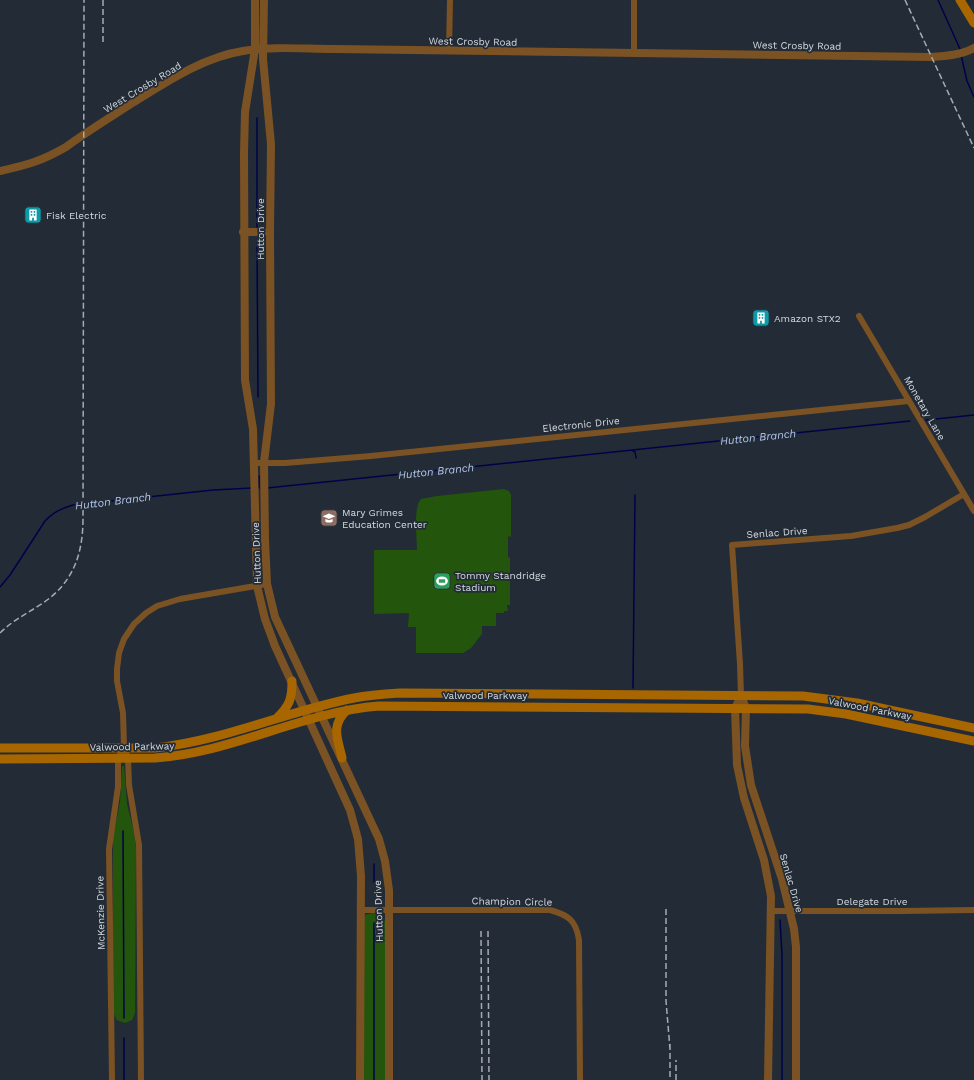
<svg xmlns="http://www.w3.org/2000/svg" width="974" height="1080" viewBox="0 0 974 1080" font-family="'Work Sans',sans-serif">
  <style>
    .green { fill: #24550c }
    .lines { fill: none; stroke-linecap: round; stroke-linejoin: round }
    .stream { stroke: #000249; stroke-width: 1.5 }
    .minor { stroke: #7b5223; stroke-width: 6 }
    .tertiary { stroke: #7b5223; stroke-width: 8 }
    .secondary { stroke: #a86601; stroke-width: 9 }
    .rail { stroke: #a5abb3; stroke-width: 1.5; stroke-dasharray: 6 3; stroke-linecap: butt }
    .labels { text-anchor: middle; stroke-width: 3.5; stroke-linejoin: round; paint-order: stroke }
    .street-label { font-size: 10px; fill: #d4dae1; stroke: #232c36 }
    .poi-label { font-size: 10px; fill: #d4dae1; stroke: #232c36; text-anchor: start }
    .water-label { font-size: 11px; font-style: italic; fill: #b3c8f1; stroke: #232c36 }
  </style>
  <rect width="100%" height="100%" fill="#232c36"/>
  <path class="green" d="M 504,489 L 509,491 L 511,495 L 511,537 L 508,536 L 508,557 L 510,558 L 510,605 L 507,605 L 508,611 L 504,611 L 504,613 L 496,613 L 496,626 L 482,626 L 482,634 L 471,648 L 463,653 L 416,653 L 416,627 L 408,627 L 409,613 L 374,614 L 374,550 L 417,550 C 417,538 413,507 421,499 L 437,496 Z
    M 122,766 L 124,766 L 127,804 L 134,832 L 136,848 L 135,1013 L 132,1020 L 125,1023 L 117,1020 L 113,1012 L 113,838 L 120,802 Z
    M 372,913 C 379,914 383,915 385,922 L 385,1080 L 362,1080 L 363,919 L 365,915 Z"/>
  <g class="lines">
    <path class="stream" d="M 938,0 L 960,49
      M 961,55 L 967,81 L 974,97
      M 257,118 L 257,227
      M 257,242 L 258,397
      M 926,420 L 974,415
      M 633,451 L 635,452 L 636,458
      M 259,476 L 259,488
      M 267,488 L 910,421
      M 0,587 L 10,575 L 45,521 C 53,512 62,508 73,505 L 213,490 L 252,488
      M 633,688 L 635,495
      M 123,831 L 124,1018
      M 374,864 L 374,882
      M 780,920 L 782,955 L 782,1080
      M 374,923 L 374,1080
      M 124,1038 L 124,1080"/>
    <path class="minor" d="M 449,51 L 450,0
      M 634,53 L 634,0
      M 859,316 L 974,511
      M 255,463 L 285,463 L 371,456 L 909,401
      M 741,696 L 740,664 L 732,545 L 851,536 L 897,528 L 909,525 L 925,517 L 964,494
      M 360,910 L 550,910 C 568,915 576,920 579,940 L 580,1080
      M 771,911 L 903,911 L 974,910
      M 112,1080 L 109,849 L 118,787 L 118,758 L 124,747
      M 141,1080 L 139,845 L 129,785 L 128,758 L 124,747 L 123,713 L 117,681 L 117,669 L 119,653 L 124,639 L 134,624 L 146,613 L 157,606 L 180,599 L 267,584"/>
    <path class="tertiary" d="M 255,0 L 255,49 L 245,112 L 244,153 L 245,380 L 253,429 L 257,586 L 265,619 L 275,646 L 350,810 L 358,839 L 361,876 L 360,1080
      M 264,0 L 263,59 L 271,144 L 270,232 L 271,404 L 264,462 L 265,540 L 267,584 L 275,617 L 379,839 L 385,861 L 389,890 L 389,1080
      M 0,171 C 27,165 42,161 66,147 C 88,131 111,117 134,102 C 168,81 204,57 243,51 C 273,46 304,49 334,49 L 931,57 C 946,56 961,55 974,48
      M 243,232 L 270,232
      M 741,696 L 746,708 L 745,746 L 751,785 L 782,879 L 794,929 L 796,947 L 796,1080
      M 741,696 L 735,708 L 737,765 L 744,798 L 764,860 L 771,896 L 768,1080"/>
    <path class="secondary" d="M 960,0 L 974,23
      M 277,718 C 290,705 292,699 292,681
      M 0,748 L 155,748 C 223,741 287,711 354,698 C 369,695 384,694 400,693 L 803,696 L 857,703 L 974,728
      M 342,758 C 338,739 330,726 347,710
      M 0,759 L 155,758 C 232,753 302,712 379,706 L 808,709 L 846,714 L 974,741"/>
    <path class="rail" d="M 103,0 L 103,45
      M 905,0 L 974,148
      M 0,633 C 13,620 28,613 43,603 C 74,582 83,553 83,518 L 84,0
      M 666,909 L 666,1001 L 670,1049
      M 481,931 L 482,1080
      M 488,931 L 489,1080
      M 670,1044 L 670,1080
      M 676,1080 L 676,1060"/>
  </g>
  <defs>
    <symbol id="building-square" viewBox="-11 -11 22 22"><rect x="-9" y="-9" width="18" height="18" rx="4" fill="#0f9aa8" stroke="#232c36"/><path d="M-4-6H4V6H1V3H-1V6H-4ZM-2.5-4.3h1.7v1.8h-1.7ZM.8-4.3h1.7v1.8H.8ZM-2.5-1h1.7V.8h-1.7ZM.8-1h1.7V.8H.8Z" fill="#fff"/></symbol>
    <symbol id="school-square" viewBox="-11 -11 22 22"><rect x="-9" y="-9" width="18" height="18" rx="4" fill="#8d6e63" stroke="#232c36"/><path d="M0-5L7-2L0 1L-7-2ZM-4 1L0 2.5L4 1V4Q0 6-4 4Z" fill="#fff"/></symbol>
    <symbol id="stadium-square" viewBox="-11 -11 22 22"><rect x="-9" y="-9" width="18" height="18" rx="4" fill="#2e9e5b" stroke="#232c36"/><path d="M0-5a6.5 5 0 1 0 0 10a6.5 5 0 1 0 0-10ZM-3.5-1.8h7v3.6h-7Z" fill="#fff"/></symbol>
  </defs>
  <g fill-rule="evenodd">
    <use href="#building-square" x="23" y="205" width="20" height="20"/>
    <use href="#building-square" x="751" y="308" width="20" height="20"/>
    <use href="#school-square" x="319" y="508" width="20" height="20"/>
    <use href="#stadium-square" x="432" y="571" width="20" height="20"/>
  </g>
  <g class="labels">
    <g class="street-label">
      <text transform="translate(473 41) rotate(1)" y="4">West Crosby Road</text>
      <text transform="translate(797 45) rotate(1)" y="4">West Crosby Road</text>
      <text transform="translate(142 87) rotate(-31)" y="4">West Crosby Road</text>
      <text transform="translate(260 229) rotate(-90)" y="4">Hutton Drive</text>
      <text transform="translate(925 408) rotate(60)" y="4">Monetary Lane</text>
      <text transform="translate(581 424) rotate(-6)" y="4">Electronic Drive</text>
      <text transform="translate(777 532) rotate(-4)" y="4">Senlac Drive</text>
      <text transform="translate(256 553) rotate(-92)" y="4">Hutton Drive</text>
      <text x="485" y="699">Valwood Parkway</text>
      <text transform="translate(870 708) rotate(11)" y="4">Valwood Parkway</text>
      <text transform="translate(132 746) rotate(-1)" y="4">Valwood Parkway</text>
      <text transform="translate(792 883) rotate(74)" y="4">Senlac Drive</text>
      <text transform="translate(512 901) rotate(1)" y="4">Champion Circle</text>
      <text x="872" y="905">Delegate Drive</text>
      <text transform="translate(378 911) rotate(-92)" y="4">Hutton Drive</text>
      <text transform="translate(100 913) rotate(-91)" y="4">McKenzie Drive</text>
    </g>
    <g class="poi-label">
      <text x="46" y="219">Fisk Electric</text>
      <text x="774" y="322">Amazon STX2</text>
      <text x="342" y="516">Mary Grimes<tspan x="342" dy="12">Education Center</tspan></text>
      <text x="455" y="579">Tommy Standridge<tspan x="455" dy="12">Stadium</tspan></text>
    </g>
    <g class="water-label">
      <text transform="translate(758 437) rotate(-6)" y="4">Hutton Branch</text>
      <text transform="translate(436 471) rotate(-6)" y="4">Hutton Branch</text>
      <text transform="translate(113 501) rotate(-7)" y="4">Hutton Branch</text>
    </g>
  </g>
</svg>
